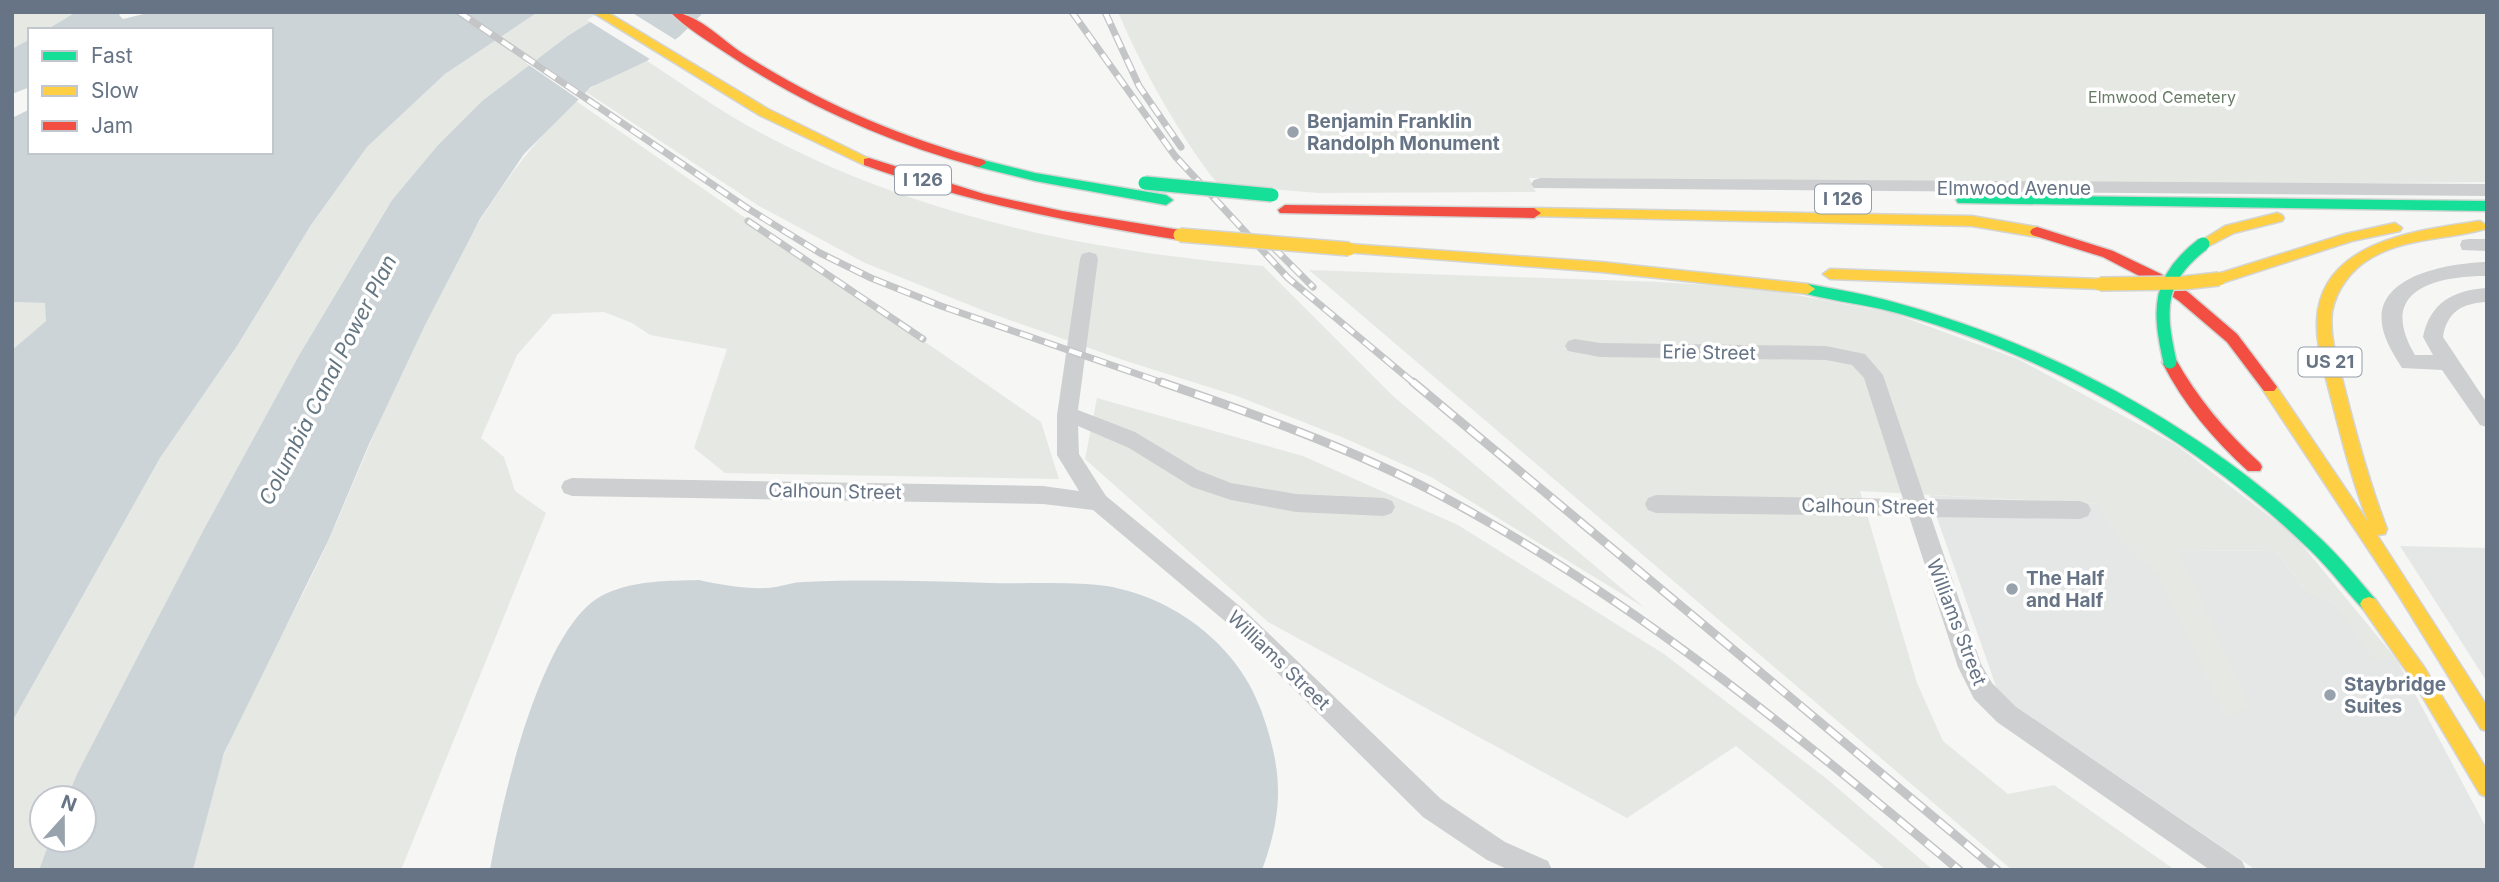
<svg xmlns="http://www.w3.org/2000/svg" width="2499" height="882" viewBox="0 0 2499 882" font-family="Inter,sans-serif">
  <style>
    .built { fill: #e5e6e6 }
    .green { fill: #e6e9e3 }
    .water { fill: #cdd4d8 }
    .pier { fill: #f6f6f5 }
    .lines { fill: none; stroke-linecap: round; stroke-linejoin: round }
    .fast-casing { stroke: #d3d4d4; stroke-width: 3 }
    .slow-casing { stroke: #d3d4d4; stroke-width: 3 }
    .jam-casing { stroke: #d3d4d4; stroke-width: 3 }
    .street { fill: #cecfd0; fill-rule: evenodd }
    .fast { fill: #16e098; fill-rule: evenodd }
    .slow { fill: #ffcf43; fill-rule: evenodd }
    .jam { fill: #f24e42; fill-rule: evenodd }
    .rail-far1-casing { stroke: #c4c5c6; stroke-width: 7 }
    .rail-casing { stroke: #c4c5c6; stroke-width: 9 }
    .rail-far1 { stroke: #fff; stroke-width: 4.5; stroke-dasharray: 13; stroke-linecap: butt }
    .rail { stroke: #fff; stroke-width: 6; stroke-dasharray: 18; stroke-linecap: butt }
    .fast-bridge-casing { stroke: #d3d4d4; stroke-width: 16; stroke-linecap: butt }
    .slow-bridge-casing { stroke: #d3d4d4; stroke-width: 16; stroke-linecap: butt }
    .fast-bridge { stroke: #16e098; stroke-width: 13 }
    .slow-bridge { stroke: #ffcf43; stroke-width: 13 }
    .poi-dot { fill: #98a2ac; stroke: #fff; stroke-width: 2.5 }
    .labels { text-anchor: middle; stroke-width: 7; stroke-linejoin: round; paint-order: stroke }
    .far-park-label { font-size: 16px; fill: #687c65; stroke: #fff }
    .shield { fill: #fff; stroke: #949eaa; stroke-width: 2 }
    .shield-label { font-size: 18px; font-weight: bold; fill: #667485 }
    .poi-label { font-size: 19px; font-weight: bold; fill: #667485; stroke: #fff; text-anchor: start }
    .street-label { font-size: 19px; fill: #667485; stroke: #fff }
    .water-label { font-size: 21px; font-style: italic; fill: #637681; stroke: #fff }
  </style>
  <rect width="100%" height="100%" fill="#f6f6f5"/>
  <path class="built" d="M 1929,495 L 2096,504 L 2177,550 L 2276,551 L 2305,590 L 2337,605 L 2374,657 L 2397,660 L 2487,829 L 2487,870 L 2256,870 L 1999,695 Z
    M 2400,546 L 2487,548 L 2487,682 L 2409,560 Z"/>
  <path class="green" d="M 12,12 L 76,12 L 46,30 L 30,30 L 30,39 L 12,49 Z
    M 538,12 L 606,12 L 569,35 L 482,101 L 438,145 L 392,200 L 298,357 L 204,529 L 67,798 L 42,798 L 42,840 L 50,840 L 39,870 L 12,870 L 12,722 L 160,458 L 237,346 L 311,225 L 367,147 L 445,74 Z
    M 1118,12 L 2487,12 L 2487,182 L 2304,184 L 1529,178 L 1536,192 L 1319,193 L 1219,185 C 1208,173 1199,159 1190,146 C 1162,103 1138,59 1118,12 Z
    M 647,61 C 684,85 720,111 759,132 C 914,216 1088,251 1263,266 L 1393,396 L 1645,608 L 1431,477 L 1344,438 L 1237,396 L 1126,361 L 987,312 L 865,263 L 759,206 L 586,92 L 603,79 Z
    M 576,101 L 1041,422 L 1059,479 L 725,473 L 694,448 L 727,349 L 650,335 L 632,323 L 604,312 L 553,314 L 517,355 L 481,438 L 504,457 L 515,491 L 546,513 L 401,870 L 193,870 C 204,831 210,789 225,752 C 255,678 298,610 330,537 C 395,390 456,213 576,101 Z
    M 1309,270 L 1659,282 L 1759,288 L 1892,313 L 2018,359 L 2175,444 L 2294,535 L 2397,660 L 2374,658 L 2337,605 L 2305,590 L 2276,551 L 2178,550 L 2250,709 L 2225,715 L 2158,575 L 2122,542 L 2096,504 L 1860,491 L 1917,683 L 1943,741 L 2008,794 L 2054,785 L 2175,870 L 2012,870 Z
    M 12,302 L 46,303 L 46,321 L 12,350 Z
    M 1097,398 L 1303,456 L 1458,525 L 1664,654 L 1827,779 L 1933,870 L 1886,870 L 1736,746 L 1627,818 L 1268,622 L 1085,459 Z"/>
  <path class="water" d="M 76,12 L 122,12 L 119,15 L 123,19 L 152,12 L 538,12 L 445,74 L 367,147 L 311,225 L 237,346 L 160,458 L 12,722 L 12,350 L 46,321 L 45,303 L 12,302 L 12,118 L 30,109 L 30,152 L 271,152 L 271,30 L 46,30 Z
    M 606,12 L 704,12 L 680,36 L 647,61 L 591,87 L 524,154 L 480,219 L 425,325 L 369,444 L 329,539 L 224,753 L 193,870 L 39,870 L 50,840 L 84,840 L 84,798 L 67,798 L 78,772 L 204,529 L 298,357 L 392,200 L 438,145 L 482,101 L 569,35 Z
    M 30,39 L 30,87 L 12,94 L 12,49 Z
    M 699,580 C 722,585 745,589 768,588 C 780,587 792,582 804,582 C 866,579 928,581 990,583 C 1022,584 1054,582 1086,584 C 1160,587 1236,639 1261,710 C 1283,771 1284,809 1262,870 L 490,870 C 501,804 541,623 605,594 C 636,580 667,581 699,580 Z"/>
  <path class="pier" d="M 600,12 L 631,12 L 679,42 L 653,61 L 587,20 Z
    M 533,58 L 587,95 L 581,101 L 526,63 Z"/>
  <g class="lines">
    <defs>
      <path id="fast" d="M 979,159 L 1035,173 L 1166,195 L 1173,200 L 1166,205 L 1035,181 L 974,166 L 972,163 Z
        M 1963,195 L 2487,201 L 2487,211 L 1958,203 L 1956,200 Z
        M 1808,284 C 1834,289 1860,293 1886,300 C 2048,343 2200,425 2322,540 C 2341,558 2358,579 2375,599 L 2378,604 L 2375,609 L 2369,611 L 2363,609 C 2345,590 2329,568 2310,550 C 2211,454 2087,378 1957,332 C 1932,323 1906,315 1881,309 C 1855,303 1828,300 1803,293 L 1801,289 Z"/>
      <path id="slow" d="M 592,12 L 607,12 L 768,109 L 876,162 L 874,165 L 864,165 L 759,115 Z
        M 1534,208 L 1972,216 L 2037,227 L 2044,232 L 2037,237 L 1972,226 L 1529,216 L 1527,213 Z
        M 2277,213 L 2282,215 L 2284,218 L 2282,221 L 2234,233 L 2203,249 L 2196,244 L 2225,226 Z
        M 2480,221 L 2487,226 L 2485,229 C 2447,240 2407,237 2371,258 C 2352,269 2336,289 2332,312 C 2329,337 2338,362 2344,386 C 2356,434 2369,482 2387,529 L 2385,534 L 2377,535 L 2487,706 L 2487,731 L 2481,729 L 2399,596 L 2261,387 L 2264,383 L 2274,383 L 2368,522 C 2352,480 2341,437 2330,394 C 2324,370 2316,345 2317,320 C 2321,240 2420,230 2480,221 Z
        M 2395,223 L 2402,228 L 2400,231 L 2352,241 L 2219,284 L 2212,279 L 2214,275 L 2345,234 Z
        M 1349,244 L 1601,262 L 1808,284 L 1815,289 L 1808,294 L 1601,272 L 1344,252 L 1342,249 Z
        M 1830,269 L 2100,279 L 2107,284 L 2100,289 L 1830,279 L 1823,274 Z
        M 2369,597 L 2375,599 L 2424,667 L 2487,770 L 2487,797 L 2480,794 L 2412,679 L 2363,609 L 2360,604 L 2363,599 Z"/>
      <path id="jam" d="M 670,12 C 695,12 719,37 739,51 C 815,101 897,136 984,160 L 986,163 L 979,167 C 889,143 804,105 726,53 C 708,41 686,28 670,12 Z
        M 869,158 L 984,194 L 1062,211 L 1180,230 L 1187,235 L 1180,240 C 1072,223 967,202 864,165 L 864,159 Z
        M 1285,205 L 1534,208 L 1541,213 L 1534,218 L 1280,213 L 1278,210 Z
        M 2037,227 L 2113,251 L 2161,274 L 2189,293 L 2237,334 L 2274,383 L 2277,387 L 2274,391 L 2264,391 L 2227,342 L 2179,301 L 2151,282 L 2103,257 L 2032,235 L 2030,232 L 2032,229 Z
        M 2170,356 L 2175,358 C 2198,399 2225,431 2260,463 L 2262,467 L 2260,471 L 2248,471 C 2213,439 2184,405 2162,362 Z"/>
    </defs>
    <use href="#fast" class="fast-casing"/>
    <use href="#slow" class="slow-casing"/>
    <use href="#jam" class="jam-casing"/>
    <path class="street" d="M 1540,178 L 2487,184 L 2487,196 L 1534,188 L 1531,184 L 1534,180 Z
      M 2469,239 L 2487,239 L 2487,251 L 2462,250 L 2460,245 L 2462,240 Z
      M 1089,252 L 1096,254 L 1098,259 L 1078,410 L 1135,432 L 1198,470 L 1231,483 L 1296,494 L 1384,498 L 1392,501 L 1395,507 L 1392,513 L 1384,516 L 1296,512 L 1231,500 L 1192,487 L 1129,448 L 1078,426 L 1079,454 L 1106,496 L 1242,608 L 1441,799 L 1505,842 L 1548,861 L 1552,870 L 1509,870 L 1487,860 L 1423,817 L 1226,622 L 1093,510 L 1043,504 L 572,496 L 564,493 L 561,487 L 564,481 L 572,478 L 1043,486 L 1079,491 L 1057,455 L 1057,415 L 1080,259 L 1082,254 Z
      M 2487,262 L 2487,276 C 2433,276 2377,291 2415,355 L 2433,355 L 2423,337 C 2430,303 2453,290 2487,288 L 2487,302 C 2462,303 2447,312 2443,337 L 2487,403 L 2487,427 L 2480,425 L 2442,370 L 2402,368 C 2394,355 2384,340 2382,324 C 2375,274 2452,263 2487,262 Z
      M 1575,339 L 1600,343 L 1826,346 L 1865,354 L 1883,375 L 1925,499 L 2080,501 L 2088,504 L 2091,510 L 2088,516 L 2080,519 L 1931,517 L 1981,664 L 1992,683 L 2015,706 L 2242,861 L 2246,870 L 2210,870 L 1997,722 L 1974,699 L 1958,667 L 1909,516 L 1656,513 L 1648,510 L 1645,504 L 1648,498 L 1656,495 L 1903,499 L 1864,378 L 1852,365 L 1826,360 L 1600,357 L 1568,351 L 1565,346 L 1568,341 Z"/>
    <use href="#fast" class="fast"/>
    <use href="#slow" class="slow"/>
    <use href="#jam" class="jam"/>
    <defs>
      <path id="rail-far1" d="M 459,12 L 747,208 L 820,253 L 871,278 L 941,306 L 1166,384
        M 1072,12 L 1175,156 L 1288,278 L 1415,384
        M 1105,12 L 1139,86 L 1181,147
        M 748,221 L 923,339
        M 1273,247 L 1313,287"/>
      <path id="rail" d="M 1161,382 C 1254,414 1348,447 1436,493 C 1627,594 1794,732 1959,870
        M 1413,382 L 1997,870"/>
    </defs>
    <use href="#rail-far1" class="rail-far1-casing"/>
    <use href="#rail" class="rail-casing"/>
    <use href="#rail-far1" class="rail-far1"/>
    <use href="#rail" class="rail"/>
    <defs>
      <path id="fast-bridge" d="M 1145,183 L 1272,195
        M 2170,362 C 2158,309 2157,279 2203,244"/>
      <path id="slow-bridge" d="M 1180,235 L 1349,249
        M 2100,284 L 2183,283 L 2219,279"/>
    </defs>
    <use href="#fast-bridge" class="fast-bridge-casing"/>
    <use href="#slow-bridge" class="slow-bridge-casing"/>
    <use href="#fast-bridge" class="fast-bridge"/>
    <use href="#slow-bridge" class="slow-bridge"/>
  </g>
  <g class="poi-dot">
    <circle cx="1293" cy="132" r="7"/>
    <circle cx="2012" cy="589" r="7"/>
    <circle cx="2330" cy="695" r="7"/>
  </g>
  <g class="labels">
    <g class="far-park-label">
      <text x="2162" y="103">Elmwood Cemetery</text>
    </g>
    <g class="shield">
      <rect x="895" y="165.5" width="56" height="29" rx="5"/>
      <rect x="1815" y="184.5" width="56" height="29" rx="5"/>
      <rect x="2298.5" y="347.5" width="63" height="29" rx="5"/>
    </g>
    <g class="shield-label">
      <text x="923" y="186">I 126</text>
      <text x="1843" y="205">I 126</text>
      <text x="2330" y="368">US 21</text>
    </g>
    <g class="poi-label">
      <text x="1307" y="128">Benjamin Franklin<tspan x="1307" dy="22">Randolph Monument</tspan></text>
      <text x="2026" y="585">The Half<tspan x="2026" dy="22">and Half</tspan></text>
      <text x="2344" y="691">Staybridge<tspan x="2344" dy="22">Suites</tspan></text>
    </g>
    <g class="street-label">
      <text x="2014" y="195">Elmwood Avenue</text>
      <text transform="translate(1709 352) rotate(1)" y="7">Erie Street</text>
      <text transform="translate(835 491) rotate(1)" y="7">Calhoun Street</text>
      <text transform="translate(1868 506) rotate(1)" y="7">Calhoun Street</text>
      <text transform="translate(1957 622) rotate(69)" y="7">Williams Street</text>
      <text transform="translate(1279 660) rotate(44)" y="7">Williams Street</text>
    </g>
    <g class="water-label">
      <text transform="translate(328 380) rotate(-63)" y="7">Columbia Canal Power Plan</text>
    </g>
  </g>
  <rect width="2499" height="882" fill="none" stroke="#667485" stroke-width="28"/>
  <rect x="28" y="28" width="245" height="126" fill="#ffffff" stroke="#c2c7ce" stroke-width="2"/>
  <rect x="42" y="51" width="35" height="10" fill="#16e098" stroke="#c2c7ce" stroke-width="2"/>
  <text x="91" y="63" font-size="21" fill="#667485">Fast</text>
  <rect x="42" y="86" width="35" height="10" fill="#ffcf43" stroke="#c2c7ce" stroke-width="2"/>
  <text x="91" y="98" font-size="21" fill="#667485">Slow</text>
  <rect x="42" y="121" width="35" height="10" fill="#f24e42" stroke="#c2c7ce" stroke-width="2"/>
  <text x="91" y="133" font-size="21" fill="#667485">Jam</text>
  <g transform="translate(63 819) rotate(21)"><circle r="33" fill="#ffffff" stroke="#c2c7ce" stroke-width="2"/>
  <path d="M0-5L12 26L0 18L-12 26Z" fill="#98a2ac"/>
  <text y="-10" font-size="19" font-weight="bold" text-anchor="middle" fill="#667485">N</text>
  </g>
</svg>
